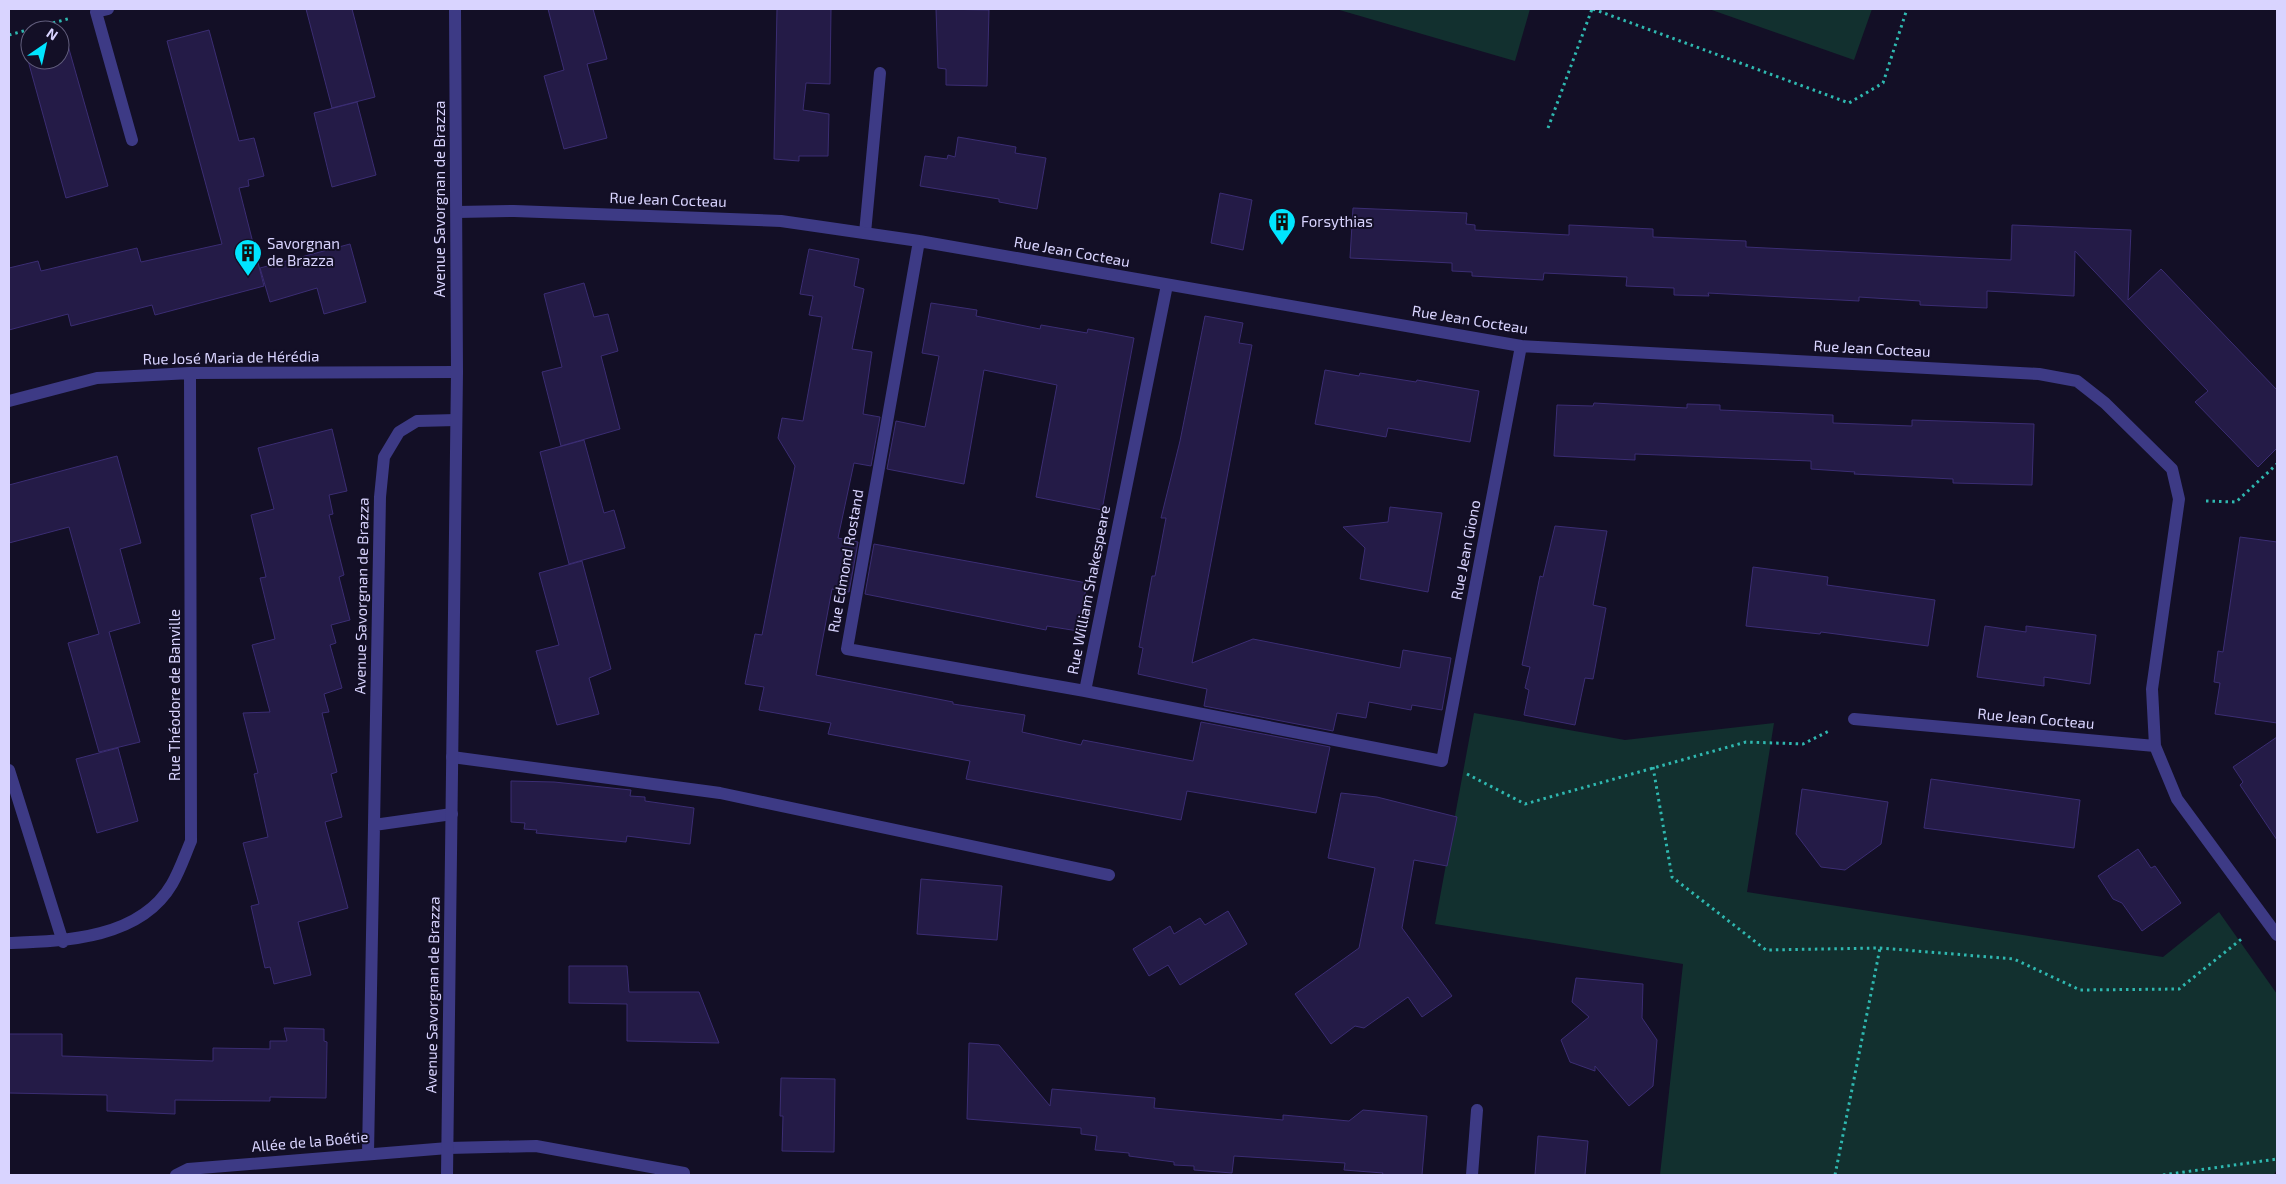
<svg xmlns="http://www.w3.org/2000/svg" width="2286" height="1184" viewBox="0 0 2286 1184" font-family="'Exo 2',sans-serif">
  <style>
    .green { fill: #12302f }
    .building { fill: #241b47; stroke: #3b2d73 }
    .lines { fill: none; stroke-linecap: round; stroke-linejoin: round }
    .path { stroke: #2fb8b0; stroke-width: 3; stroke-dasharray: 2.5 4; stroke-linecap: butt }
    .service { stroke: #3d3a85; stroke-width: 12 }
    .minor { stroke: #3d3a85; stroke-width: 12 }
    .tertiary { stroke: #3d3a85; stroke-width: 12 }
    .labels { text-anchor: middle; stroke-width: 4; stroke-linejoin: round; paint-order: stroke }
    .street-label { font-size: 15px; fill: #d9d4ff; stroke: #130f26 }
    .poi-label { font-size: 15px; fill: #d9d4ff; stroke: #130f26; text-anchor: start }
  </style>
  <rect width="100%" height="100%" fill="#130f26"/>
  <path class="green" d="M 1336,9 L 1530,9 L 1515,61 Z
    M 1709,9 L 1872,9 L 1854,60 Z
    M 1474,713 L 1625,740 L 1774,723 L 1747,892 L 2163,957 L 2219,912 L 2277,994 L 2277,1169 L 2274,1175 L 1660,1175 L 1683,964 L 1435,924 Z"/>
  <path class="building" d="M 306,9 L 352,9 L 375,97 L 332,108 Z
    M 548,9 L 593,9 L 607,59 L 587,64 L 607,138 L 564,149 L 544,76 L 564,70 Z
    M 777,9 L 831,9 L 830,84 L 806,83 L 803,110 L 829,114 L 828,156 L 799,156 L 799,161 L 774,159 Z
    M 936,9 L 989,10 L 987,86 L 946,85 L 946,69 L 938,68 Z
    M 209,30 L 239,141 L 254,138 L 264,176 L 248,180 L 249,186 L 239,188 L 264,286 L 155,315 L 152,305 L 71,326 L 68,314 L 9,330 L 9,268 L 38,261 L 41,271 L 137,248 L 141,262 L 222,244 L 167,41 Z
    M 65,35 L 108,186 L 66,198 L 24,46 L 30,45 L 30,60 L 60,60 L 60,36 Z
    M 357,102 L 376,175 L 332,187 L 314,113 Z
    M 958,137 L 1016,147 L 1015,153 L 1046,158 L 1037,209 L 999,202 L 999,199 L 920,186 L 925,156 L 947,159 L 948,155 L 955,157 Z
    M 1220,193 L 1252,200 L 1243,250 L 1211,243 Z
    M 1353,208 L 1467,213 L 1466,224 L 1475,225 L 1475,230 L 1569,235 L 1569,225 L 1653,229 L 1653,237 L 1746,241 L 1746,247 L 2011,260 L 2012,225 L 2131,230 L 2128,300 L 2161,269 L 2277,390 L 2277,448 L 2258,467 L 2195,402 L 2208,391 L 2075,251 L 2074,296 L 1987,291 L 1987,308 L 1920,305 L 1920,301 L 1859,297 L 1859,301 L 1708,293 L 1709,296 L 1674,295 L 1674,288 L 1626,286 L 1627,277 L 1544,273 L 1543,280 L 1472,276 L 1472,272 L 1452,271 L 1452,263 L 1350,258 Z
    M 350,244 L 366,302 L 324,314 L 317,288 L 270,302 L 260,268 Z
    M 809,249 L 859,259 L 854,286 L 864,289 L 852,349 L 872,352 L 863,414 L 880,417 L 871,466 L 854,463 L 838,538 L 858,542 L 849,592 L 832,589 L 816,675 L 953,702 L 953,704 L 1025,715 L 1022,732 L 1081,745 L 1083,740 L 1193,761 L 1201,722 L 1330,747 L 1316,813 L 1187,791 L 1181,820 L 966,779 L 970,761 L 828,734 L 831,723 L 759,710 L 764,687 L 745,684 L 755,634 L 762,635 L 795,466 L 778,438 L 782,418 L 803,421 L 822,317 L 809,315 L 813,296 L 800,294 Z
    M 584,283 L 594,317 L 608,314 L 618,351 L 601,356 L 620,429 L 561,446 L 542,372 L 562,367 L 544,294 Z
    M 931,303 L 977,310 L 976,316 L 1040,329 L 1041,325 L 1087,333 L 1088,329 L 1134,338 L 1102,510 L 1036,497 L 1057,385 L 984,370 L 964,484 L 887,469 L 896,421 L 925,427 L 939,356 L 922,353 Z
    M 1205,316 L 1243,323 L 1239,343 L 1252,345 L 1192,663 L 1253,639 L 1400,668 L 1403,650 L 1451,658 L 1442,710 L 1412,705 L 1411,710 L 1369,702 L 1366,718 L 1337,713 L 1333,731 L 1204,706 L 1207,689 L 1138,674 L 1143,648 L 1139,647 L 1152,576 L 1155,576 L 1166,518 L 1161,518 L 1180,441 Z
    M 1325,370 L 1359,376 L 1360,373 L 1416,382 L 1417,380 L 1479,391 L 1470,442 L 1388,428 L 1386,437 L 1315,424 Z
    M 1594,403 L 1687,408 L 1687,404 L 1720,405 L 1720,410 L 1833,415 L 1833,423 L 1912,426 L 1912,420 L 2034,424 L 2032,485 L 1953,483 L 1953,479 L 1854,474 L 1855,472 L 1811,469 L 1811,461 L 1635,454 L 1635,460 L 1554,456 L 1557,405 L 1593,406 Z
    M 332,429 L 347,491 L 329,495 L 333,514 L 329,515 L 344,575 L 339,577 L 350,620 L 331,625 L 336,643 L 330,645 L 342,688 L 324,694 L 329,712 L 322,713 L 337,772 L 331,774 L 342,817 L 325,822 L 348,908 L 298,922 L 311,975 L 274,984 L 270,967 L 265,968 L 251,906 L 259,904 L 243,843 L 268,837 L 254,774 L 258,773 L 243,713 L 270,712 L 252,645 L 275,639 L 260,578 L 266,577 L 251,515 L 274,509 L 258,448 Z
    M 584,440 L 604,513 L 614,510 L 625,548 L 569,564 L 540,452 Z
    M 117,456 L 141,543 L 120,549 L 140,623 L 109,632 L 140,742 L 99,752 L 68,643 L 99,634 L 69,527 L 9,543 L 9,485 Z
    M 1390,507 L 1442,513 L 1428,592 L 1360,579 L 1365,548 L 1343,527 L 1388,522 Z
    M 1555,526 L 1607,531 L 1593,605 L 1606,608 L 1593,679 L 1585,678 L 1575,725 L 1524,715 L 1529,690 L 1525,688 L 1530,667 L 1522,665 L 1540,576 L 1543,577 Z
    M 2240,537 L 2277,542 L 2277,723 L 2215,714 L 2220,683 L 2214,682 L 2218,651 L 2223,652 Z
    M 874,544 L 1087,583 L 1078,631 L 1047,626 L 1046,630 L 865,594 Z
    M 582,561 L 611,669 L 589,678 L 599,714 L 557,725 L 536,651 L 559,645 L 539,573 Z
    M 1753,567 L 1828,577 L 1827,585 L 1935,600 L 1928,646 L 1821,632 L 1820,634 L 1746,626 Z
    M 1985,626 L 2026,632 L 2026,626 L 2096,635 L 2090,684 L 2044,677 L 2044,686 L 1977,677 Z
    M 2277,737 L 2277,840 L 2240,785 L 2243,782 L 2233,767 Z
    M 118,748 L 138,821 L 97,833 L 76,759 Z
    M 1931,779 L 2080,800 L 2074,848 L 1924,828 Z
    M 511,781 L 554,782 L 631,790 L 630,796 L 645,797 L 645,801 L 694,808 L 690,844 L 627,836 L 626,842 L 536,833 L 537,830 L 524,829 L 525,823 L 511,822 Z
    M 1802,789 L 1888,802 L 1881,844 L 1845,870 L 1821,867 L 1796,834 Z
    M 1341,793 L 1377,797 L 1457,817 L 1447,866 L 1414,860 L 1402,928 L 1452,996 L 1422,1017 L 1408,997 L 1364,1028 L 1355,1026 L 1331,1044 L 1295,994 L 1359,948 L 1375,868 L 1328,858 Z
    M 2138,849 L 2151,868 L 2155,866 L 2181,903 L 2142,931 L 2122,903 L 2113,899 L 2098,876 Z
    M 921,879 L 1002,886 L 997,940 L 917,934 Z
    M 1228,911 L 1247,944 L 1180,985 L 1168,965 L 1149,976 L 1133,949 L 1170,926 L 1174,934 L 1200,918 L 1205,925 Z
    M 569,966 L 627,966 L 629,992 L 699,992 L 719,1043 L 627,1041 L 627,1004 L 569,1003 Z
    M 1576,978 L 1643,984 L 1642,1018 L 1657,1040 L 1653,1086 L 1629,1106 L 1595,1066 L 1595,1071 L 1570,1062 L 1561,1040 L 1589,1017 L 1572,1002 Z
    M 284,1028 L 324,1029 L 324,1041 L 327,1042 L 326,1098 L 270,1097 L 270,1101 L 175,1100 L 175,1114 L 107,1111 L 107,1095 L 9,1093 L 9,1034 L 62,1034 L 62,1056 L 213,1061 L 213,1048 L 270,1049 L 270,1041 L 287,1041 Z
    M 969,1043 L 999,1045 L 1050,1106 L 1052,1089 L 1155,1098 L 1154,1108 L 1283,1120 L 1283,1115 L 1349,1121 L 1363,1110 L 1427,1116 L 1422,1175 L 1382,1175 L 1383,1173 L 1344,1170 L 1345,1163 L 1234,1156 L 1232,1173 L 1194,1170 L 1194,1166 L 1174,1165 L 1174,1162 L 1129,1156 L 1129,1153 L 1095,1150 L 1097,1136 L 1081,1134 L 1081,1128 L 967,1119 Z
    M 781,1078 L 835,1079 L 834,1152 L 782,1151 L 783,1116 L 780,1116 Z
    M 1538,1136 L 1588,1141 L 1585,1175 L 1535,1175 Z"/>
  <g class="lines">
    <path class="path" d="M 1593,9 L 1849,103 L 1883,83 L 1907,9
      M 9,35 L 71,18
      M 1548,128 L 1592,9
      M 2206,501 L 2236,502 L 2277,464
      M 1653,767 L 1672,877 L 1766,950 L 1880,948 L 2014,959 L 2080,990 L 2179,989 L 2244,937
      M 1467,774 L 1525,804 L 1746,742 L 1803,744 L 1831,730
      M 1835,1175 L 1880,948
      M 2163,1175 L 2277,1159"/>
    <path class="service" d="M 865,233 L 880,73
      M 452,757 L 720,793 L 1109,875
      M 448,1148 L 536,1146 L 684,1173
      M 1472,1175 L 1477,1110"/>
    <path class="minor" d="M 108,9 L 96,12 L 132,140
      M 457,212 L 514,211 L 781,221 L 919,241 L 1521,346 L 2039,374 L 2077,381 L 2105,403 L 2172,469 L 2179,499 L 2152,689 L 2155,746 L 2177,799 L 2277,935
      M 919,241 L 847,649 L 1085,691
      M 1167,285 L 1085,691 L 1442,761 L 1521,346
      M 9,401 L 97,378 L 190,373 L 457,372
      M 1854,719 L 2155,746
      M 9,770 L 63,942
      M 374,825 L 452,814
      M 9,943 C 65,941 140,939 172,884 C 180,870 185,855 191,841 L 190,373
      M 368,1154 L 380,497 L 384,457 L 399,432 L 417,421 L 456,420
      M 176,1175 L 188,1169 L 448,1148"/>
    <path class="tertiary" d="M 447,1175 L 457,372 L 455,9"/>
  </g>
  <defs>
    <symbol id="building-pin" viewBox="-11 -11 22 30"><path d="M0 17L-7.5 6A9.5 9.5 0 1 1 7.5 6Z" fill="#00e5ff" stroke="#130f26"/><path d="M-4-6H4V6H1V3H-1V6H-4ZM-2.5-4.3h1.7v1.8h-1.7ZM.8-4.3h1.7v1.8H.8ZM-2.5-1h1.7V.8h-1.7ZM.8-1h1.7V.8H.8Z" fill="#111"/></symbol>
  </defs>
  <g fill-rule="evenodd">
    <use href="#building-pin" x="1266" y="206" width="32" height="43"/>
    <use href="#building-pin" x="232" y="237" width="32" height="43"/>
  </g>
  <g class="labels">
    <g class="street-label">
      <text transform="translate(440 199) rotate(-90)" y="5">Avenue Savorgnan de Brazza</text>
      <text transform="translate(668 200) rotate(2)" y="5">Rue Jean Cocteau</text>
      <text transform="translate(1072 252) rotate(10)" y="5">Rue Jean Cocteau</text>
      <text transform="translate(1470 320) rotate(9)" y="5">Rue Jean Cocteau</text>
      <text transform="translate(1872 349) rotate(3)" y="5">Rue Jean Cocteau</text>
      <text transform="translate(231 358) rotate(-1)" y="5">Rue José Maria de Hérédia</text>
      <text transform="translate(1466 550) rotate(-79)" y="5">Rue Jean Giono</text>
      <text transform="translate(846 561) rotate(-80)" y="5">Rue Edmond Rostand</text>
      <text transform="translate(1089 590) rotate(-79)" y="5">Rue William Shakespeare</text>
      <text transform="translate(362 596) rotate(-89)" y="5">Avenue Savorgnan de Brazza</text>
      <text transform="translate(175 695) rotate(-90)" y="5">Rue Théodore de Banville</text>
      <text transform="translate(2036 719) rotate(5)" y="5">Rue Jean Cocteau</text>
      <text transform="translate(433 995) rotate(-89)" y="5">Avenue Savorgnan de Brazza</text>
      <text transform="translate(310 1142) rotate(-5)" y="5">Allée de la Boétie</text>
    </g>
    <g class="poi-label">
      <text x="1301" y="227">Forsythias</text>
      <text x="267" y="249">Savorgnan<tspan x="267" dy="17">de Brazza</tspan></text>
    </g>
  </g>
  <rect width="2286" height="1184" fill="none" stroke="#d9d4ff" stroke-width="20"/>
  <g transform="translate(45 45) rotate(34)"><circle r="24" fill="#130f26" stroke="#625e7d"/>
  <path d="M0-4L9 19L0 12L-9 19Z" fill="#00e5ff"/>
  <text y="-8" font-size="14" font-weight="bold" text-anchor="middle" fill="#d9d4ff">N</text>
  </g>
</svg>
